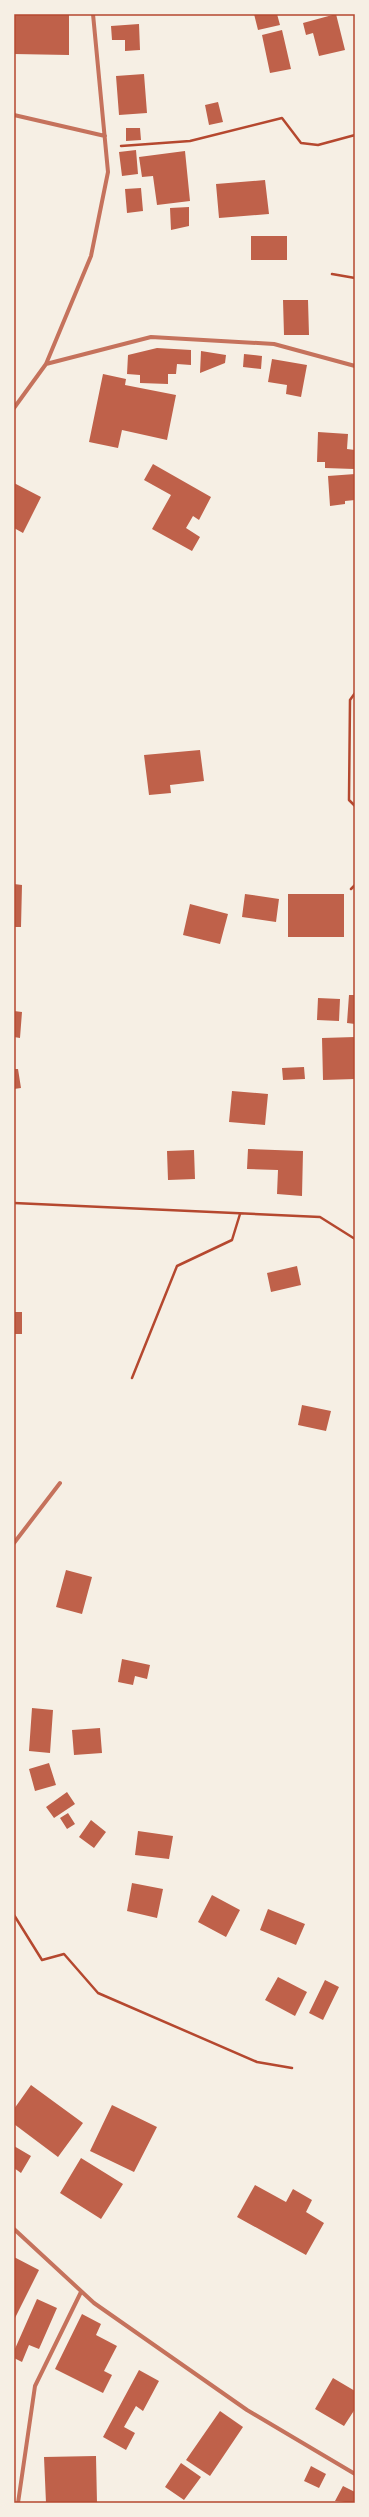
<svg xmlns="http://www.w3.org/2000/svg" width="369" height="2517" viewBox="0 0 369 2517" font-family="'DM Sans',sans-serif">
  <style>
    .building { fill: #bf614a }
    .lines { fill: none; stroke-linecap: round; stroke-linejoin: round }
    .path { stroke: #b5482f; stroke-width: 2.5 }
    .minor { stroke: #c5725c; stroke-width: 4 }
    .neatline { fill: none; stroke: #b5482f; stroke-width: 1.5 }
  </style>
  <rect width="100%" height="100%" fill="#f6efe4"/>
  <path class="building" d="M 14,14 L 69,14 L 69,55 L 14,54 Z
    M 254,14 L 277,14 L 280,25 L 258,30 Z
    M 336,14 L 345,50 L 319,56 L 313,33 L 306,35 L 303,23 Z
    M 139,24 L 140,50 L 125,51 L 125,40 L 112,40 L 111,26 Z
    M 282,30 L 291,69 L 270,73 L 262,35 Z
    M 144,74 L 147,113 L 119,115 L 116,76 Z
    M 218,102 L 223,122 L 209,125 L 205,105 Z
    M 126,128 L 140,128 L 141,140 L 126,141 Z
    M 136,150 L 138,174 L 122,176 L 119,152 Z
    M 185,151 L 190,201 L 157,205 L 153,176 L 142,177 L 139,157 Z
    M 265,180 L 269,214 L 219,218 L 216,184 Z
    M 141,188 L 143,211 L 127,213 L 125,189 Z
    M 189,207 L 189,226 L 171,230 L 170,208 Z
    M 251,236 L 287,236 L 287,260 L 251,260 Z
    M 283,300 L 308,300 L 309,335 L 284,335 Z
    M 157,348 L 191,350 L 191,365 L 177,364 L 176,374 L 168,374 L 168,384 L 140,383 L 140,375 L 127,374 L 128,355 Z
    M 201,351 L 226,355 L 225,363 L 200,373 Z
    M 244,354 L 262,356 L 261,369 L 243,367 Z
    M 272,359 L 307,365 L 301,397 L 286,394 L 287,385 L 268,382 Z
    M 103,374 L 126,379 L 125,385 L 176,395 L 167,440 L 122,430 L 118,448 L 89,442 Z
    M 318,432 L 348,434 L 347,449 L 355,450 L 354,469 L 325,468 L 325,462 L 317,462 Z
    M 153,464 L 211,497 L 199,520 L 193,516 L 186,528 L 200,537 L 192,551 L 152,529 L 171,495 L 144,480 Z
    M 355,474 L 355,500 L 345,501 L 345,504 L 330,506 L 328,476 Z
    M 14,483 L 41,497 L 23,533 L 14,528 Z
    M 200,750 L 204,781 L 170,785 L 171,793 L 149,795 L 144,755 Z
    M 14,884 L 22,885 L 21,927 L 14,927 Z
    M 245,894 L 279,899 L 276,922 L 242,917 Z
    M 288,894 L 344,894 L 344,937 L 288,937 Z
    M 190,904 L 228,914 L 220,944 L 183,935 Z
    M 349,995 L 355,995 L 355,1024 L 347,1023 Z
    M 318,998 L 340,999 L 339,1021 L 317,1020 Z
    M 14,1011 L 22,1012 L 20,1038 L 14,1037 Z
    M 355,1037 L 355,1079 L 323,1080 L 322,1038 Z
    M 304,1067 L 305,1079 L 283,1080 L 282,1068 Z
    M 14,1069 L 18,1069 L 21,1088 L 14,1089 Z
    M 232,1091 L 268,1094 L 265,1125 L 229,1122 Z
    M 248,1149 L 303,1151 L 302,1196 L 277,1194 L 278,1170 L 247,1169 Z
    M 194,1150 L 195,1179 L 168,1180 L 167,1151 Z
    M 297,1266 L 301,1285 L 271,1292 L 267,1273 Z
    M 14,1312 L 22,1312 L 22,1334 L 14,1334 Z
    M 302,1405 L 331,1411 L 326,1431 L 298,1425 Z
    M 66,1570 L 92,1577 L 82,1614 L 56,1607 Z
    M 122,1659 L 150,1665 L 147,1679 L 135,1676 L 133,1685 L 118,1682 Z
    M 32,1708 L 53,1710 L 50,1753 L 29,1751 Z
    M 100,1728 L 102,1753 L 74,1755 L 72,1730 Z
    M 49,1763 L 56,1785 L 35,1791 L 29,1769 Z
    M 67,1792 L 75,1804 L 54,1818 L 46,1807 Z
    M 68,1813 L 75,1824 L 67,1829 L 60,1818 Z
    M 91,1820 L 106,1832 L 94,1848 L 79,1837 Z
    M 138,1831 L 173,1836 L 169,1859 L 135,1855 Z
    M 132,1883 L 163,1889 L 157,1918 L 127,1911 Z
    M 212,1895 L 240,1910 L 226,1937 L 198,1922 Z
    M 268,1909 L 305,1924 L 296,1945 L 260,1930 Z
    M 278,1977 L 307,1992 L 295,2016 L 265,2000 Z
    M 325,1980 L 339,1987 L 323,2020 L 309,2013 Z
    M 31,2085 L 83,2123 L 58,2157 L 14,2124 L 14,2109 Z
    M 112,2105 L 157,2127 L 134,2172 L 90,2151 Z
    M 14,2146 L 31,2156 L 21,2173 L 14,2168 Z
    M 81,2158 L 123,2184 L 101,2219 L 60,2193 Z
    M 255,2185 L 286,2202 L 293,2189 L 312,2200 L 306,2212 L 324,2223 L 306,2255 L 237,2217 Z
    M 14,2257 L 39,2270 L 14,2320 Z
    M 37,2299 L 57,2308 L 39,2349 L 29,2345 L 22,2362 L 14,2358 L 14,2351 Z
    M 82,2314 L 101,2324 L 96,2335 L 117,2346 L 104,2371 L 112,2375 L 103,2393 L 55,2369 Z
    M 139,2370 L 159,2381 L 143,2411 L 136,2406 L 124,2427 L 135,2433 L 126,2450 L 103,2437 Z
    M 333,2378 L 355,2391 L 355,2409 L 344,2426 L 315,2409 Z
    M 220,2411 L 243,2427 L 210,2476 L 186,2460 Z
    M 96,2456 L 97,2503 L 46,2503 L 44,2457 Z
    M 181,2463 L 201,2477 L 184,2500 L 165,2487 Z
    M 311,2466 L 326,2474 L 319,2488 L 304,2481 Z
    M 343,2486 L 355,2492 L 355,2503 L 335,2501 Z"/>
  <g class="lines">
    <path class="path" d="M 121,146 L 190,141 L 282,118 L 301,143 L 318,145 L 355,135
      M 332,274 L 355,278
      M 355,693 L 350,700 L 349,800 L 355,806
      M 351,889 L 355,885
      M 14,1203 L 320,1217 L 355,1239
      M 132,1378 L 177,1266 L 232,1240 L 240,1214
      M 14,1915 L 42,1960 L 64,1954 L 98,1993 L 257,2062 L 292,2068"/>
    <path class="minor" d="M 14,115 L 105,136
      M 46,364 L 151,337 L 274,344 L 355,366
      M 14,408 L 46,364 L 91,256 L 108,172 L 93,14
      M 14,1543 L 60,1483
      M 14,2229 L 94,2303 L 247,2410 L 355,2474
      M 18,2503 L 35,2386 L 81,2292"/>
  </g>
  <rect width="369" height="2517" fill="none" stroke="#f6efe4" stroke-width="30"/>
  <rect x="15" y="15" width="339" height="2487" class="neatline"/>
</svg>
